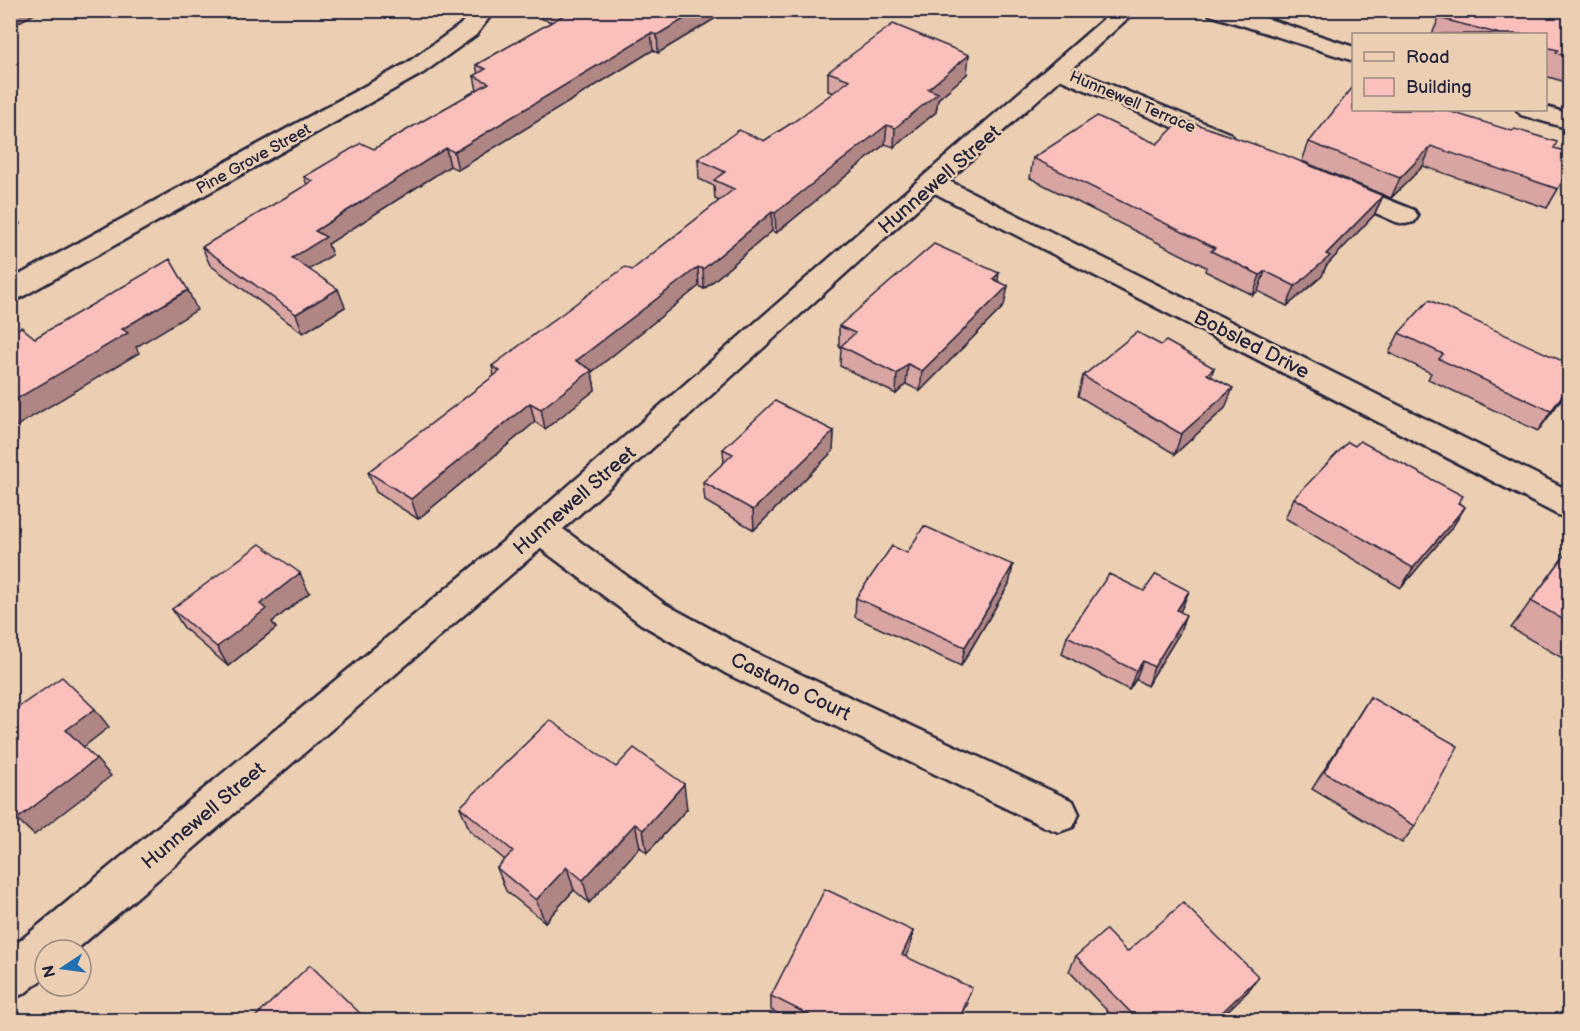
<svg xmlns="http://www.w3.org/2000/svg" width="1580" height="1031" viewBox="0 0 1580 1031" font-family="'Balsamiq Sans',sans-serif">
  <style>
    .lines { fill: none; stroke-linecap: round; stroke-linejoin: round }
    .minor-casing { stroke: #22223b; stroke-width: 5 }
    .major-casing { stroke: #22223b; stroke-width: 5 }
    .minor { fill: #eccfb3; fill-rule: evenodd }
    .major { fill: #eccfb3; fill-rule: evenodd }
    .wall { fill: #d9a5a2; stroke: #22223b; stroke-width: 1.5 }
    .shaded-wall { fill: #b08684; stroke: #22223b; stroke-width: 1.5 }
    .building { fill: #fcc0bc; stroke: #22223b; stroke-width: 1.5 }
    .labels { text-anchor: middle; stroke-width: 5; stroke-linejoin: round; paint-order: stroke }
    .far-street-label { font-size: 16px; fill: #22223b; stroke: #eccfb3 }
    .street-label { font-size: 20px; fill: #22223b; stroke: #eccfb3 }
  </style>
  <rect width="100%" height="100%" fill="#eccfb3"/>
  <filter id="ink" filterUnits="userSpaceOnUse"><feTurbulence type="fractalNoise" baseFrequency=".0167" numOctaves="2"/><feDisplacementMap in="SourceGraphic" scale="12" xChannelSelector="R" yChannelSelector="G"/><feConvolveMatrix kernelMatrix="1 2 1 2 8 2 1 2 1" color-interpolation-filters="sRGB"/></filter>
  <g filter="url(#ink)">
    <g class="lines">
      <defs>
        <path id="minor" d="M 473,10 L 495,10 L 476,35 L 423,73 L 20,298 L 10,301 L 10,280 L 407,63 L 460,25 Z
          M 1208,10 L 1241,10 L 1354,47 L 1354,61 L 1210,15 Z
          M 1060,64 L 1231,134 L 1234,139 L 1231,144 L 1222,146 L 1213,144 L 1052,76 L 1049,71 L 1052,66 Z
          M 1546,107 L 1570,114 L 1570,129 L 1521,115 L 1517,110 L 1546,110 Z
          M 934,175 L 943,178 L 1570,491 L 1570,518 L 1558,515 L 925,188 L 921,183 L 925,178 Z
          M 1339,180 L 1414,210 L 1418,216 L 1414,222 L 1405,224 L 1396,222 L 1330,193 L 1326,188 L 1330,183 Z
          M 540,517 L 552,521 L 665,604 L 753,652 L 1073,801 L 1079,814 L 1073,827 L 1059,832 L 1045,827 L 727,674 L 641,624 L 528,539 L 523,530 L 528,521 Z"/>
        <path id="major" d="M 1114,10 L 1137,10 L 552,539 L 76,950 L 45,950 L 45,977 L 25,993 L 10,1000 L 10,949 L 528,521 Z"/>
      </defs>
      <use href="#minor" class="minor-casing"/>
      <use href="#major" class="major-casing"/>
      <use href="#minor" class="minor"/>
      <use href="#major" class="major"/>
    </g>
    <path class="wall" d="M 540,10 L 729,10 L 658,53 L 653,50 L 458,170 L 450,166 L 328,244 L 332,255 L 309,269 L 345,307 L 303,333 L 210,265 L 202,247 L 307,185 L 304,177 L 374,149 L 477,90 L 474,76 L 478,74 L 476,65 L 552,22 L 542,19 Z
      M 1569,10 L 1569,83 L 1545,76 L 1547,72 L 1545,72 L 1545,34 L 1432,34 L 1439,18 Z
      M 828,72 L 967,74 L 938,99 L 936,112 L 894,147 L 885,144 L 776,233 L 772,231 L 704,289 L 699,286 L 592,372 L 595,390 L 545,429 L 535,422 L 418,519 L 376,492 L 368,472 L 494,376 L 492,366 L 632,270 L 719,201 L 715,199 L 714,186 L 699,179 L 698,159 L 764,141 L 795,121 L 833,93 L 828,91 Z
      M 1309,142 L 1554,148 L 1569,170 L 1547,208 L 1423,166 L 1391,198 L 1302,161 Z
      M 1157,144 L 1383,196 L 1374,215 L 1326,266 L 1322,276 L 1287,306 L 1258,291 L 1253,295 L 1205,271 L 1206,267 L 1030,178 L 1033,158 Z
      M 998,282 L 1004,306 L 920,391 L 906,384 L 896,394 L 840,366 L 841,347 L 839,346 L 839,326 Z
      M 1399,333 L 1569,389 L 1538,431 L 1428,379 L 1431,373 L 1389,353 Z
      M 1083,376 L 1211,376 L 1225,408 L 1175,454 L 1078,396 Z
      M 834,431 L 833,451 L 754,530 L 705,501 L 703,482 L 724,463 L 723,449 Z
      M 1294,498 L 1459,503 L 1465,507 L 1453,526 L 1401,588 L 1285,518 Z
      M 1567,552 L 1569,554 L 1569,662 L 1511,628 Z
      M 907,553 L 1013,565 L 1009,584 L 961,666 L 855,617 L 856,598 Z
      M 1144,591 L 1189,591 L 1180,612 L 1179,634 L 1147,686 L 1136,679 L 1129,690 L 1062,654 L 1067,636 Z
      M 309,593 L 272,622 L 276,628 L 228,666 L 184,628 L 172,609 Z
      M 1370,697 L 1415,826 L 1402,843 L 1312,789 Z
      M 616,767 L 687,809 L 647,853 L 640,847 L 589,903 L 574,890 L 545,922 L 506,891 L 497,868 L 505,860 L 470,831 L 460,807 Z
      M 913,931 L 910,947 L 906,956 L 968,1003 L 960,1020 L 791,1020 L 771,1010 L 771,996 Z
      M 1127,952 L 1248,991 L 1218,1020 L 1116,1020 L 1069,971 L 1076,956 Z"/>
    <path class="shaded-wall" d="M 10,10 L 42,10 L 10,27 Z
      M 699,10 L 729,10 L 658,53 L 657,35 Z
      M 651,33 L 653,50 L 458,170 L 454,152 Z
      M 969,55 L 967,74 L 938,99 L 936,112 L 894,147 L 895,128 L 928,89 Z
      M 887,125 L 885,144 L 776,233 L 775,213 Z
      M 1431,146 L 1423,166 L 1391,198 L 1400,178 Z
      M 446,148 L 450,166 L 328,244 L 332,255 L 299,276 L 292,258 L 315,231 Z
      M 1383,196 L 1374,215 L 1326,266 L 1322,276 L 1287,306 L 1295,286 Z
      M 10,207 L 20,224 L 10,229 Z
      M 772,212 L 772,231 L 704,289 L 703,269 Z
      M 698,267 L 699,286 L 592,372 L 595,390 L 545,429 L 541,409 L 576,361 Z
      M 1265,271 L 1258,291 L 1253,295 L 1260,275 Z
      M 999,273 L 996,293 L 993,279 Z
      M 1008,286 L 1004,306 L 920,391 L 922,371 Z
      M 338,289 L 345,307 L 303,333 L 296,314 Z
      M 188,290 L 197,310 L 136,347 L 139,353 L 10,430 L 10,403 L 122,329 Z
      M 908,364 L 906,384 L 896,394 L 897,374 Z
      M 1214,368 L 1207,388 L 1207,374 Z
      M 1569,386 L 1569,389 L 1538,431 L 1551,411 Z
      M 1233,388 L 1225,408 L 1175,454 L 1181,434 Z
      M 530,403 L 535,422 L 418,519 L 411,499 Z
      M 834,431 L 833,451 L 754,530 L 753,510 Z
      M 1465,507 L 1453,526 L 1401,588 L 1413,568 Z
      M 1013,565 L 1009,584 L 961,666 L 965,647 Z
      M 300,573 L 309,593 L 272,622 L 276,628 L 228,666 L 217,647 L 260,604 Z
      M 1189,591 L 1181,610 L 1169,629 L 1177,610 Z
      M 1186,615 L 1179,634 L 1147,686 L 1154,667 Z
      M 1143,661 L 1136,679 L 1129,690 L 1136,671 Z
      M 95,709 L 109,727 L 82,748 L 66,730 Z
      M 96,759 L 111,776 L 34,835 L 17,819 Z
      M 684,784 L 687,809 L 647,853 L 643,830 Z
      M 635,824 L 640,847 L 589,903 L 583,880 Z
      M 567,867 L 574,890 L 545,922 L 536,900 Z
      M 913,931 L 910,947 L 900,970 L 902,955 Z
      M 1259,977 L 1248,991 L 1218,1020 L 1214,1020 Z"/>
    <path class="building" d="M 569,10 L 699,10 L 657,35 L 651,33 L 454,152 L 446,148 L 315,231 L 326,237 L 292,258 L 338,289 L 296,314 L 202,247 L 313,181 L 304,177 L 361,143 L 374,149 L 489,83 L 474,76 L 486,69 L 476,65 L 571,11 Z
      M 1445,10 L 1569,10 L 1569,57 L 1556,53 L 1558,50 L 1545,47 L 1545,34 L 1500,34 L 1439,18 Z
      M 893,24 L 969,55 L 928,89 L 938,93 L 895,128 L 887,125 L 775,213 L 772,212 L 703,269 L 698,267 L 576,361 L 592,370 L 541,409 L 530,403 L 411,499 L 368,472 L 500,371 L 492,366 L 625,267 L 632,270 L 734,189 L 714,180 L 725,172 L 698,159 L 739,130 L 764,141 L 795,121 L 850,80 L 828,72 Z
      M 1353,87 L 1353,110 L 1445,110 L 1512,131 L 1515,129 L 1557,142 L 1554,148 L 1569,152 L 1569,169 L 1558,189 L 1431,146 L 1400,178 L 1309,142 Z
      M 1097,116 L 1157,144 L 1182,119 L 1285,155 L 1383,196 L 1326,254 L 1330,256 L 1295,286 L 1265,271 L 1260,275 L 1211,251 L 1215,248 L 1033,158 Z
      M 934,244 L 999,273 L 993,279 L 1008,286 L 922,371 L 908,364 L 897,374 L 841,346 L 855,333 L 839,326 Z
      M 170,259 L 188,290 L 122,329 L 128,333 L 10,403 L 10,333 L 21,327 L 35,338 Z
      M 1429,300 L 1569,364 L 1569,386 L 1551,411 L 1439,359 L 1443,354 L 1399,333 Z
      M 1137,332 L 1161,345 L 1166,341 L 1214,368 L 1207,374 L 1233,388 L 1181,434 L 1083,376 Z
      M 775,401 L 834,431 L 753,510 L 703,482 L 733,454 L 723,449 Z
      M 1360,441 L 1463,496 L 1458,503 L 1465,507 L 1413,568 L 1294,498 L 1348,442 L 1355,446 Z
      M 924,526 L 1013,565 L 965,647 L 856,598 L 892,546 L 907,553 Z
      M 260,544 L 300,573 L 260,604 L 266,609 L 217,647 L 172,609 Z
      M 1567,552 L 1569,554 L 1569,623 L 1531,601 Z
      M 1109,574 L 1144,591 L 1156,574 L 1189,591 L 1177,610 L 1186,615 L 1154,667 L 1143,661 L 1136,671 L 1067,636 Z
      M 62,677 L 95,709 L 66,730 L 96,759 L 17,819 L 10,811 L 10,713 Z
      M 1370,697 L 1458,746 L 1415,826 L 1324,772 Z
      M 550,720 L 616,767 L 634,748 L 684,784 L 643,830 L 635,824 L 583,880 L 567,867 L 536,900 L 497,868 L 513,851 L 460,807 Z
      M 825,889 L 913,931 L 902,955 L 972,988 L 959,1020 L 819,1020 L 771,996 Z
      M 1183,903 L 1259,977 L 1214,1020 L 1138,1020 L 1076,956 L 1106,930 L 1127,952 Z
      M 310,965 L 366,1019 L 364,1020 L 252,1020 Z"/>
  </g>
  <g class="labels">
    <g class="far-street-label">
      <text transform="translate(1133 101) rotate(23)" y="6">Hunnewell Terrace</text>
      <text transform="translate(253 158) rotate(-29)" y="6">Pine Grove Street</text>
    </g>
    <g class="street-label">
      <text transform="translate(939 179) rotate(-41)" y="7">Hunnewell Street</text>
      <text transform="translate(1252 344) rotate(27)" y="7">Bobsled Drive</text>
      <text transform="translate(574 500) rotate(-41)" y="7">Hunnewell Street</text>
      <text transform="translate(791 686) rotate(26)" y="7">Castano Court</text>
      <text transform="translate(203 815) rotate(-40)" y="7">Hunnewell Street</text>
    </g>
  </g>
  <rect width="1580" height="1031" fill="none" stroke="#eccfb3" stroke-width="36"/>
  <rect x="18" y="18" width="1544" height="995" fill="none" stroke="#22223b" stroke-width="2" filter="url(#ink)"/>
  <rect x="1352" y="33" width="195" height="78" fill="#eccfb3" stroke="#9b8a83" stroke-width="1.5"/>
  <rect x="1364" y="52" width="30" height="9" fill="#eccfb3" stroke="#9b8a83" stroke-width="1.5"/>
  <text x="1406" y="63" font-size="18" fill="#22223b">Road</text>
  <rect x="1364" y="78" width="30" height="18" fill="#fcc0bc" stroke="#9b8a83" stroke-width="1.5"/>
  <text x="1406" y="93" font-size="18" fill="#22223b">Building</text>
  <g transform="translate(63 968) rotate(257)"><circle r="28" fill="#eccfb3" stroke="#9b8a83" stroke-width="1.5"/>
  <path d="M0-4.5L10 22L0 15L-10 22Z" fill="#1f6fb2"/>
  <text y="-9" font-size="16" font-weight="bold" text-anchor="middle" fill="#22223b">N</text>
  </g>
</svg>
